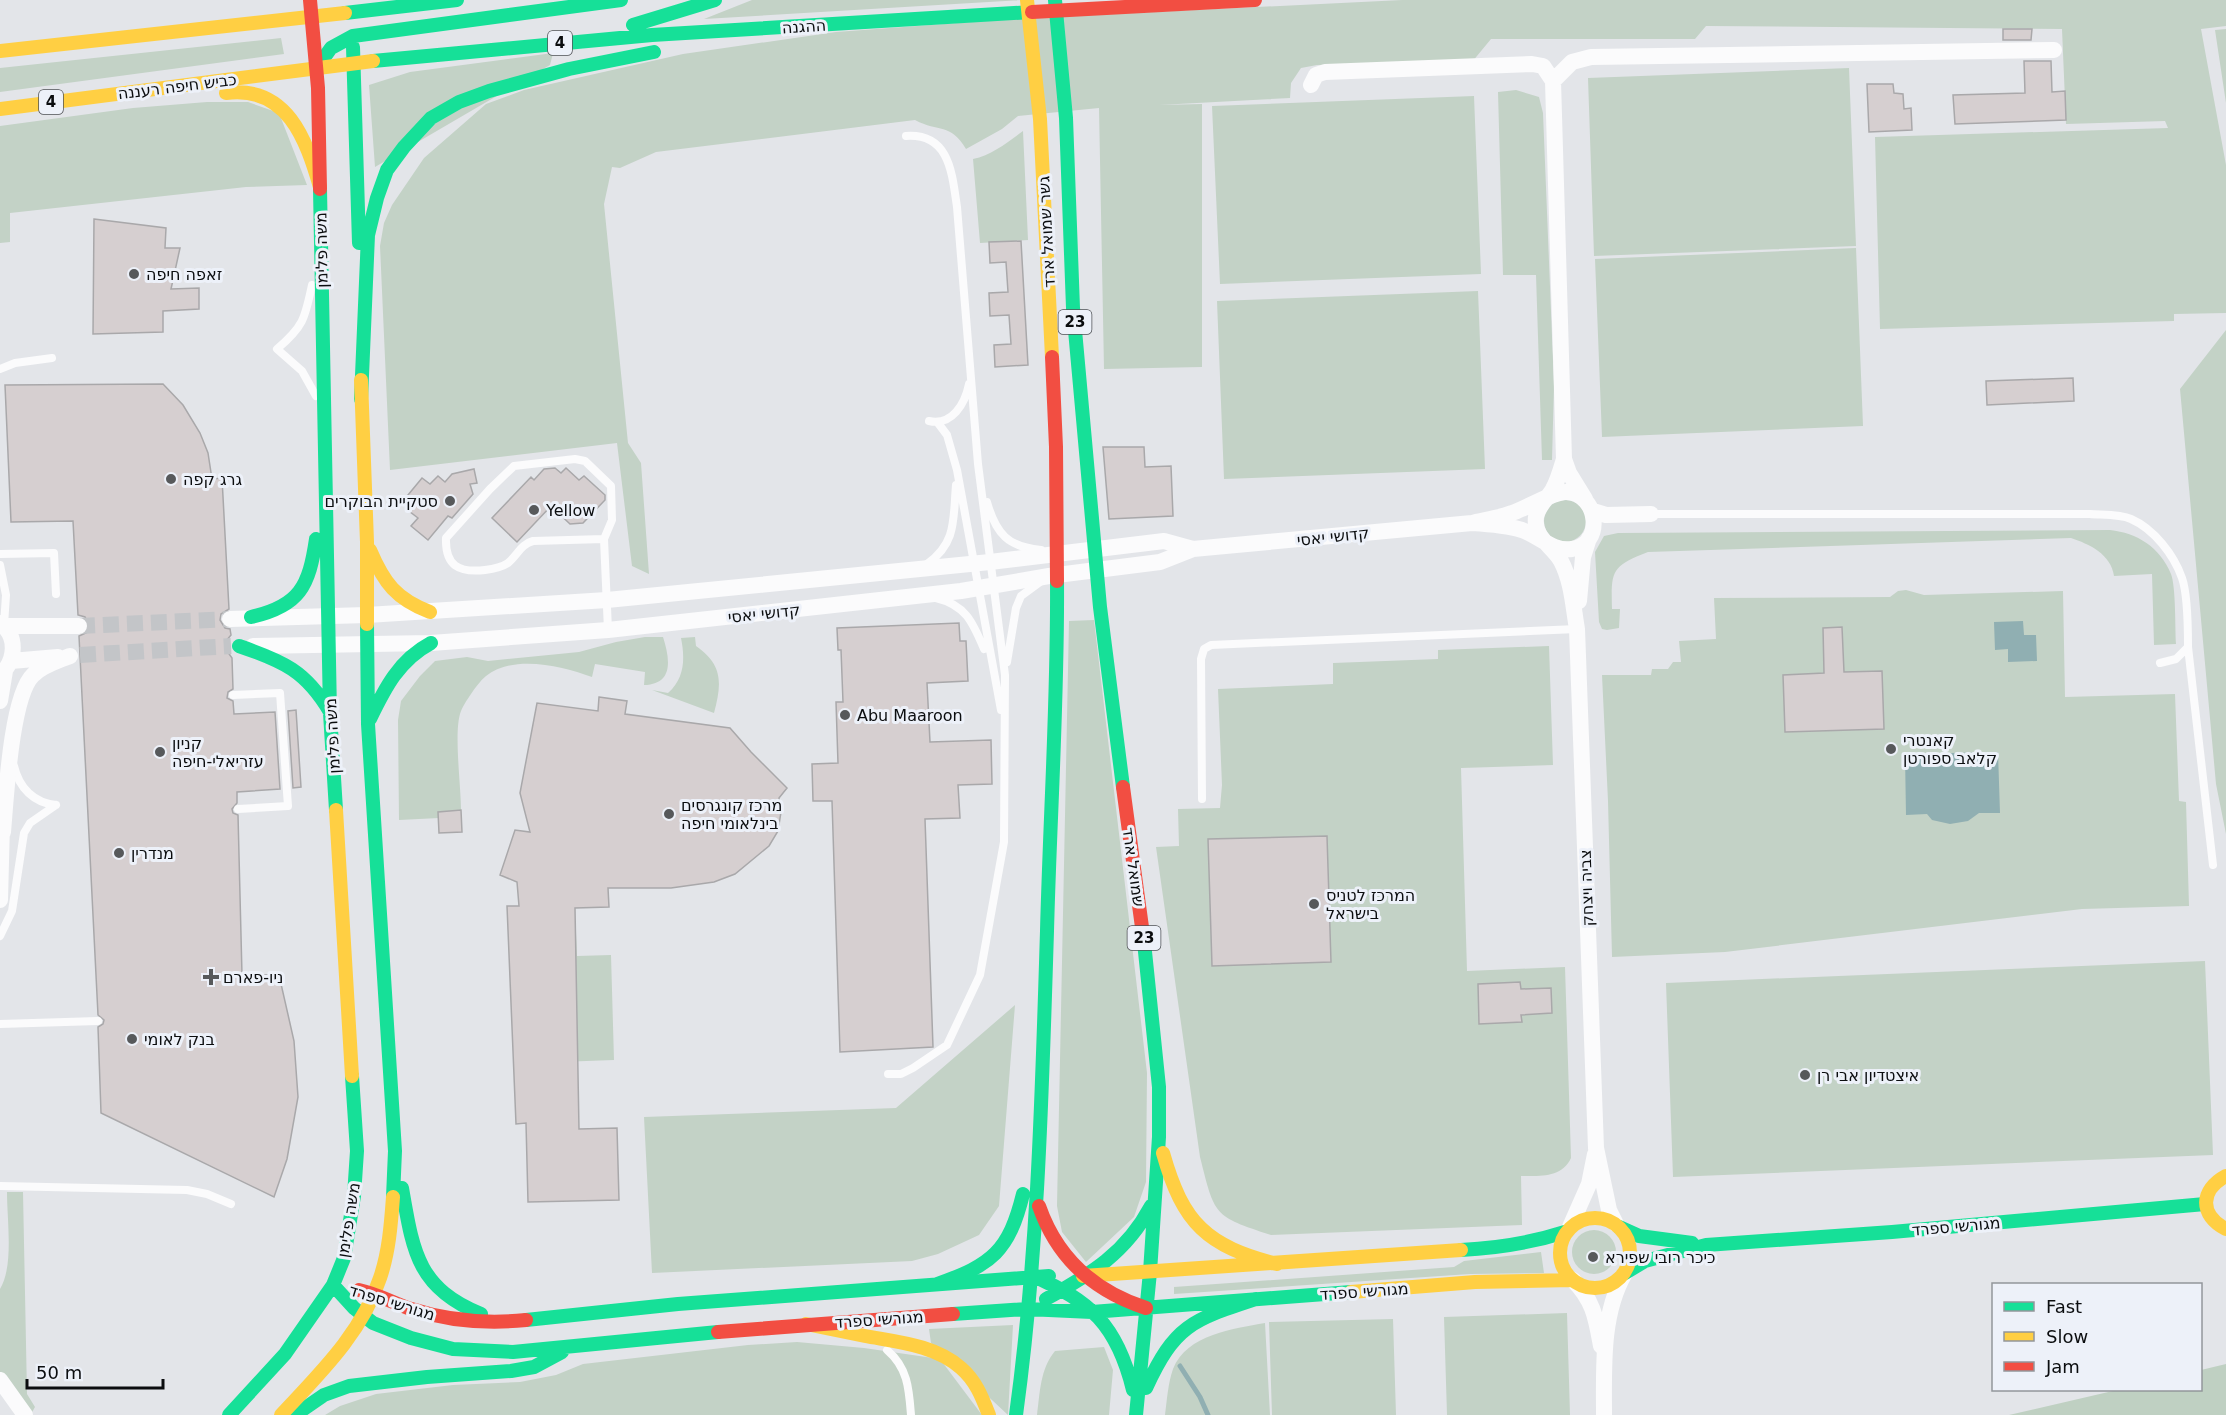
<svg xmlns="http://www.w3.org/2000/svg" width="2226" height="1415" viewBox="0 0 2226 1415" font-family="'DejaVu Sans',Heebo,sans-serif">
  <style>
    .green { fill: #c3d2c6 }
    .forest { fill: #bfd0c2 }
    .water { fill: #90afb2 }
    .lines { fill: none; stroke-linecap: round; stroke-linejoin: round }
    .stream { stroke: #90afb2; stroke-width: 5 }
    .building { fill: #d6cfd0; stroke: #a9a8aa; stroke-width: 1.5 }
    .street-tunnel { stroke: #c3c5c8; stroke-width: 16; stroke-dasharray: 16 8; stroke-linecap: butt }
    .lane { stroke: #fbfbfc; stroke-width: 8 }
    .street { stroke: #fbfbfc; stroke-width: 16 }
    .fast { stroke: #16e098; stroke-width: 14 }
    .slow { stroke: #ffcf43; stroke-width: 14 }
    .jam { stroke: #f24e42; stroke-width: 14 }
    .poi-dot { fill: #57595b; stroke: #edf1f9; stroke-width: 2 }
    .labels { text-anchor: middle; stroke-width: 6; stroke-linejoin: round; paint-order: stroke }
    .shield { fill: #edf1f9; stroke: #4f5155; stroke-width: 1.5 }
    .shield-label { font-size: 15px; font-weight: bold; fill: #0b0d0f }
    .street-label { font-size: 16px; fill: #0b0d0f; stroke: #edf1f9 }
    .poi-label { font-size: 16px; fill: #0b0d0f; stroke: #edf1f9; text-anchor: start }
  </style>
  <rect width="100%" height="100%" fill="#e3e5e9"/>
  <path class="green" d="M 752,0 L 1022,0 L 704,19 Z
    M 1402,0 L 2226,0 L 2226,26 L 2201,29 L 2226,165 L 2226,313 L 2174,314 L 2174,321 L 1880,329 L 1875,137 L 2168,128 L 2165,121 L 2066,124 L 2062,29 L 1706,26 L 1695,39 L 1491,39 L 1472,62 L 1317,65 L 1301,68 L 1291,83 L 1290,98 L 1159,105 L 1202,104 L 1202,367 L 1104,369 L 1099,108 L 1018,116 L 1002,129 L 966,149 C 950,122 939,133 915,120 L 656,152 L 620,168 L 612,167 L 604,204 L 628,443 L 641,463 L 649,574 L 632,566 L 617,443 L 390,470 L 380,246 L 384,223 L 392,205 L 424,158 L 486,104 L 524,90 L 683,54 L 836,32 L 1012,19 Z
    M 2226,29 L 2226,103 L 2215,30 Z
    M 281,38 L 284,54 L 0,92 L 0,68 Z
    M 553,53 L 550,65 L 375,167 L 369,85 L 410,72 Z
    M 1849,68 L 1856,246 L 1594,256 L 1588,78 Z
    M 1516,90 L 1539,97 L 1543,113 L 1554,386 L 1552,460 L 1542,460 L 1536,275 L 1503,275 L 1498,92 Z
    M 1474,96 L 1481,274 L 1220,284 L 1212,106 Z
    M 207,102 L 248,102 L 279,113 L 307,185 L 246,187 L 10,213 L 10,242 L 0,243 L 0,126 L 133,108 Z
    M 1023,131 L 1028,240 L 980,243 L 973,159 C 992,155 1008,142 1023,131 Z
    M 1856,248 L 1863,426 L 1602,437 L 1595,259 Z
    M 1478,291 L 1485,469 L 1224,479 L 1217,301 Z
    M 2226,330 L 2226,834 L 2216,784 L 2180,389 Z
    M1544 521a21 21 0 1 1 42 0a21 21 0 1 1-42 0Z
    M 2110,530 C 2137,533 2160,547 2171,574 C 2176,587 2175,628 2176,644 L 2154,645 L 2152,574 L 2114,576 C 2111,554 2089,544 2071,538 L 1648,552 C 1611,566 1611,571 1612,609 L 1620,609 L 1619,628 L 1607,630 L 1602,629 L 1599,622 L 1595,552 L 1604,536 L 1618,533 Z
    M 1906,590 L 1924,595 L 2063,591 L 2065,697 L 2175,694 L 2179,801 L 2186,802 L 2189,906 L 2082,909 L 1725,952 L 1612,957 L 1608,801 L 1602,675 L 1651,675 L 1652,669 L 1668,669 L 1673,662 L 1681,662 L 1679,641 L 1716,639 L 1714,598 L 1890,597 L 1898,591 Z
    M 1094,620 L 1147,1073 L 1146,1182 L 1134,1217 L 1086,1262 L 1062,1232 L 1057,1206 L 1069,621 Z
    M 645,637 L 663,637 C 670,659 674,684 644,685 L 645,672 L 595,664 L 592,677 C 563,666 513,654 486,676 C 480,681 475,688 471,694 C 467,700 462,707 460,714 C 454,735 461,786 461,810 L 439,812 L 439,818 L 399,820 L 398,720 L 401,701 L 420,676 L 435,661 L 467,657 L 488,661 L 579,652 L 616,642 Z
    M 695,637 L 696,646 C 723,665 722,683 714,713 L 652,690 L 668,693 C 685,678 685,658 681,638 Z
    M 1549,646 L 1553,765 L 1461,768 L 1467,971 L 1565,967 L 1571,1158 C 1562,1178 1540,1176 1521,1176 L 1522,1225 L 1271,1235 C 1213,1216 1215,1216 1200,1157 L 1156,847 L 1179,846 L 1178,809 L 1220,808 L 1222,785 L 1218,689 L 1333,684 L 1333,663 L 1438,659 L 1438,650 Z
    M 576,932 L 577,956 L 611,955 L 614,1060 L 531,1063 L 527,934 Z
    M 2205,961 L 2213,1155 L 1673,1177 L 1666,983 Z
    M 1015,1005 L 999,1206 L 979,1235 L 938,1254 L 912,1261 L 652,1273 L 644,1117 L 896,1108 Z
    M 7,1192 L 23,1192 L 27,1394 L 35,1407 L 31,1414 L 0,1376 L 0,1289 C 14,1266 7,1220 7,1192 Z
    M1572 1252a22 22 0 1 1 44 0a22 22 0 1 1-44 0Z
    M 1541,1252 L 1544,1273 L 1470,1274 L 1174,1294 L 1174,1287 L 1454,1267 L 1464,1261 Z
    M 1567,1313 L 1570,1415 L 1447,1415 L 1444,1317 Z
    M 1393,1319 L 1396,1415 L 1272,1415 L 1269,1322 Z
    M 1265,1323 L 1270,1415 L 1165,1415 C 1167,1400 1168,1383 1173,1369 C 1187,1334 1233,1329 1265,1323 Z
    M 1013,1325 L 1008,1415 L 931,1343 L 929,1329 Z
    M 797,1342 L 864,1348 L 940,1359 L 982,1415 L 325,1415 L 340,1406 L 376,1394 L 453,1385 L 520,1382 L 556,1375 L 583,1364 L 748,1345 Z
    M 1104,1347 L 1113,1370 L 1109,1415 L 1037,1415 C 1040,1393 1040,1369 1055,1351 Z"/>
  <path class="forest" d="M 2226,1364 L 2226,1415 L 2009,1415 L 2117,1390 L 2200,1390 L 2201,1370 Z"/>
  <path class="water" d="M 2023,621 L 2024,635 L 2036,635 L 2037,661 L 2008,662 L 2008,649 L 1995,650 L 1994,622 Z
    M 1998,752 L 2000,813 L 1979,813 L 1968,821 L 1950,824 L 1932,820 L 1927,814 L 1906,815 L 1905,754 Z"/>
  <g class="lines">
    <path class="stream" d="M 1180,1366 L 1200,1397 L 1208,1415"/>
  </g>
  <path class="building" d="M 2003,29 L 2032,29 L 2031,40 L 2003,40 Z
    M 2024,61 L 2051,61 L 2052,92 L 2065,91 L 2066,120 L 1955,124 L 1953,95 L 2025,93 Z
    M 1867,84 L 1893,84 L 1894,93 L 1903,94 L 1904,109 L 1911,108 L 1912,130 L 1869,132 Z
    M 94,219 L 166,228 L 165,248 L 180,248 L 171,289 L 199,288 L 199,309 L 163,311 L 163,332 L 93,334 Z
    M 1021,241 L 1028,365 L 995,367 L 994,345 L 1011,344 L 1009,315 L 990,316 L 989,293 L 1008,292 L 1006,262 L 990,263 L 989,242 Z
    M 2073,378 L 2074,401 L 1987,405 L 1986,381 Z
    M 163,384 L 183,405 L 200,433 L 208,453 L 212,479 L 222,478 L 229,609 L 221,614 L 220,620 L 225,628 L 230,629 L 231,635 L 226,641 L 225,648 L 232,658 L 233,689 L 228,692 L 227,698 L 233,701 L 234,714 L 275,712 L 280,789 L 237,792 L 237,803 L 232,809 L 233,813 L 238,815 L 242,975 L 279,975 L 294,1041 L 298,1097 L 287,1159 L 274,1197 L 101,1113 L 98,1027 L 103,1024 L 104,1020 L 98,1015 L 79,636 L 88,632 L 89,625 L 85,617 L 78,615 L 73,521 L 11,522 L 5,385 Z
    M 1103,447 L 1144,447 L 1145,467 L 1171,466 L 1173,516 L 1109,519 Z
    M 555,468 L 561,473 L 566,468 L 579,480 L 584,476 L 605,495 L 605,500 L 583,523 L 570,524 L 551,506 L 517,542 L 492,518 L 531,477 L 534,480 L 544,469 Z
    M 474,469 L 477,483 L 470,484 L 473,494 L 452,518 L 448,516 L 428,540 L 411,526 L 418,518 L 409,511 L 416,502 L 408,495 L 422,478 L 430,484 L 438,476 L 445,482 L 452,474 Z
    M 959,623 L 960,641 L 966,641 L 968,681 L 927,683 L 930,742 L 991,740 L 992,784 L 958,785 L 960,818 L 925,819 L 933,1047 L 840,1052 L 832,801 L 813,801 L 812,764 L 838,763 L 836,702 L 843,702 L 841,650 L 838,650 L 837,628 Z
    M 1842,627 L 1844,672 L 1882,671 L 1884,729 L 1785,732 L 1783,675 L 1824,673 L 1823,628 Z
    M 599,697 L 627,701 L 625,714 L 730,728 L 751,752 L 787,788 L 779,798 L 781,812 L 778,831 L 769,846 L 735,874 L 714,882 L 671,888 L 608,888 L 609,907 L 575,908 L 579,1129 L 617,1128 L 619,1200 L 528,1202 L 526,1123 L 516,1124 L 507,906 L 519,906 L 517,882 L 500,875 L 515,830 L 530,832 L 520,793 L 537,703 L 598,711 Z
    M 296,710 L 301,787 L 293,788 L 288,711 Z
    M 461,810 L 462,832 L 439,833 L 438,812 Z
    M 1327,836 L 1331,962 L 1212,966 L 1208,839 Z
    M 1520,982 L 1521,989 L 1551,988 L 1552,1013 L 1521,1015 L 1522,1022 L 1479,1024 L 1478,984 Z"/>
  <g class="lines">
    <path class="street-tunnel" d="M 79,626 L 230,619
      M 80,655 L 231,646"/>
    <path class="lane" d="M 312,285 C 305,318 304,326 277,349 L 302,371 L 316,396
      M 0,369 L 15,363 L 52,358
      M 929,421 C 952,426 965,404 969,384
      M 938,423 L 947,435 L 957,470 L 1001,710
      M 987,502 C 996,534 1008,547 1041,550
      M 1651,514 L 2090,514 C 2103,515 2120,514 2131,519 C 2154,529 2174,555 2182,578 C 2188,595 2188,629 2188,647 L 2176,659 L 2160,663
      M 604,539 L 533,541 C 521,544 517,556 508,563 C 502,567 493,569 485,570 C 459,573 445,566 446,538 L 490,489 L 514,466 L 575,459 L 585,461 L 611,486 L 612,520 L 604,539 L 608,630
      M 0,554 L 54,553 L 56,594
      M 927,564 C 957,543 953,519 956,485
      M 0,565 L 6,595 L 4,625
      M 936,598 C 966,605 973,623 984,649
      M 2188,647 L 2213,865
      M 1007,662 L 1016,608 L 1021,596 L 1040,582
      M 233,695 L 280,693 L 288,806 L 238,809
      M 14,766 C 19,788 34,803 56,805
      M 1202,799 L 1201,659 L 1204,649 L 1211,645 L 1577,629
      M 0,936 L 12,911 L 24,833 L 30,823 L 56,805
      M 0,1024 L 98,1021
      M 888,1074 L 901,1074 L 913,1068 L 947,1045 L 980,975 L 1004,842 L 1005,675 L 978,464 L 957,207 C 952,174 950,133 906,136
      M 0,1186 L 187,1190 L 207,1194 L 231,1204
      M 887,1350 C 908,1368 909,1389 911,1415"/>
    <path class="street" d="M 1311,85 L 1316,75 L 1325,72 L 1532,64 L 1543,66 L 1553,81
      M 1564,459 C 1561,469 1558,480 1553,489 C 1547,499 1538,506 1536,517 C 1533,538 1553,546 1561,561 C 1572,582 1573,606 1577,629 L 1596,1148 L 1609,1210 L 1616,1224
      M 1585,499 L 1569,473 L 1564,459 L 1553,81 L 1572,62 L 1591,57 L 2054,50
      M 1593,511 L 1606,515 L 1651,514
      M 1579,601 L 1583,557 L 1589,538
      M 230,619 L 367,615 L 607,600 L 990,562 L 1164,541 L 1193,549
      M 0,623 C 18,636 16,661 0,675
      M 4,626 L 79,626
      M 253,646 L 431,643 L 608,630 L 961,591 L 1049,576 L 1160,562 L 1193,549 L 1472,523 C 1485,520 1499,518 1512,513 C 1527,508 1554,491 1567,492 C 1599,494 1604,545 1572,549 C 1553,552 1539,536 1522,530 C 1506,525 1489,524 1472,523
      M 11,661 L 58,657
      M 0,701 L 5,671
      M 3,832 C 6,799 11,696 33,675 C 43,665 58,661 70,656
      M 0,900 L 2,823
      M 1570,1227 L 1589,1184 L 1595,1154
      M 1573,1280 C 1594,1301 1596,1319 1601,1346
      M 0,1380 L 25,1415
      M 1604,1415 C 1604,1368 1601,1314 1625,1273"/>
    <path class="fast" d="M 1055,0 L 1066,118 L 1073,308 L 1100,607 L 1123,787
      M 345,13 L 457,0
      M 633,25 L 715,0
      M 353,47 L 359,243
      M 373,61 L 652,35 L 1032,12
      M 316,69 L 331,48 L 353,36 L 621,0
      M 320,189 L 330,713 L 336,810
      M 361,399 L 368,235 L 377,198 L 387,170 L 404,147 L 431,118 L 459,102 L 489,91 L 569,69 L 654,52
      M 251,617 C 300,606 309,586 316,539
      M 367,624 L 368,724 L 395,1151 L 393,1197
      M 239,646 C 283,661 306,671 330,712
      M 370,719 C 385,688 399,660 431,643
      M 402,1188 C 413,1251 417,1288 481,1314
      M 1619,1227 L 1639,1236 L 1692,1243
      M 1461,1250 C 1497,1248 1531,1243 1565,1232
      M 1625,1273 L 1645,1261 L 1706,1245 L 1892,1232 L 2205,1204
      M 1031,1275 C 1091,1301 1117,1325 1133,1390
      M 937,1284 C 992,1265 1009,1251 1023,1194
      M 333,1285 L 354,1308 L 373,1323 L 411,1338 L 453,1349 L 513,1352 L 718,1332
      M 1046,1299 C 1091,1274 1126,1253 1151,1206
      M 953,1314 L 1027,1309 L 1092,1312 L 1351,1292
      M 526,1320 L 678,1304 L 1049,1276
      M 1146,1388 C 1175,1325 1192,1320 1256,1299
      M 229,1415 L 285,1354 L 333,1285 L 344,1258 L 354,1196 L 357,1151 L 352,1076
      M 295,1415 L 324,1395 L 349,1386 L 427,1377 L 511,1371 L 534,1367 L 562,1352
      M 1016,1415 C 1038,1255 1042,1092 1047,931 C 1050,814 1058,698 1057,581
      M 1136,1415 L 1150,1272 L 1159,1137 L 1159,1087 L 1144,942"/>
    <path class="slow" d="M 1027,0 L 1040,119 L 1052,357
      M 0,51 L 345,13
      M 226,93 C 287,85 306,139 320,187
      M 0,109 L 373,61
      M 361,380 L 367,542 L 367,624
      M 370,550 C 384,583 396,599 430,612
      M 336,810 L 352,1076
      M 1163,1153 C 1183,1224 1207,1246 1277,1264
      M 2226,1176 C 2200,1190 2199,1215 2226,1229
      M1560 1253a35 35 0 1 1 70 0a35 35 0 1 1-70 0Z
      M 1083,1276 L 1461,1250
      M 1351,1292 L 1475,1282 L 1573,1280
      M 806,1324 C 826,1328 845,1332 865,1336 C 897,1342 935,1345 961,1368 C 976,1381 982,1397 989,1415
      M 281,1415 C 319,1374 362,1333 380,1278 C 389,1252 391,1224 393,1197"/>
    <path class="jam" d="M 310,0 L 318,88 L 320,189
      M 1032,12 L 1255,0
      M 1052,357 L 1056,447 L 1057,581
      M 1123,787 L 1144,942
      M 1039,1206 C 1057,1258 1094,1291 1146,1308
      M 359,1290 C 378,1294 393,1303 411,1309 C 449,1321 487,1324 526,1320
      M 718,1332 L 953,1314"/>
  </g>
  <g class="poi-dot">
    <circle cx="134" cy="274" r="6"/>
    <circle cx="171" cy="479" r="6"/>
    <circle cx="450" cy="501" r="6"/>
    <circle cx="534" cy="510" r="6"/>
    <circle cx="845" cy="715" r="6"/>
    <circle cx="1891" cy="749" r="6"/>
    <circle cx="160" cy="752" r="6"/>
    <circle cx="669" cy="814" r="6"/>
    <circle cx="119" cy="853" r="6"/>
    <circle cx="1314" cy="904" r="6"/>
    <path d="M208 968h6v6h6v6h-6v6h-6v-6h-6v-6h6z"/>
    <circle cx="132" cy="1039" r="6"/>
    <circle cx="1805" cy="1075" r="6"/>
    <circle cx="1593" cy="1257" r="6"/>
  </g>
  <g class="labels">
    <g class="shield">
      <rect x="548" y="31" width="24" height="24" rx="4.5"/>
      <rect x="39" y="90" width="24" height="24" rx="4.5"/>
      <rect x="1058.5" y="310" width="33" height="24" rx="4.5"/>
      <rect x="1127.5" y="926" width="33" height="24" rx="4.5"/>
    </g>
    <g class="shield-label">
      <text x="560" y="48">4</text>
      <text x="51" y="107">4</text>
      <text x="1075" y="327">23</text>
      <text x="1144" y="943">23</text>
    </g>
    <g class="street-label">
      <text transform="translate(804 26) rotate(-4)" y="6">ההגנה</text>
      <text transform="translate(177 86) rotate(-7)" y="6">כביש חיפה רעננה</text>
      <text transform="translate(1046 232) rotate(-93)" y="6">גשר שמואל ארד</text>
      <text transform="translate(321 250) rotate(-91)" y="6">משה פלימן</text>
      <text transform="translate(1333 536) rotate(-6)" y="6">קדושי יאסי</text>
      <text transform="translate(764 613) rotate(-6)" y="6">קדושי יאסי</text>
      <text transform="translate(332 736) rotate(-93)" y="6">משה פלימן</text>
      <text transform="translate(1134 867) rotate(82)" y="6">שמואל ארד</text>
      <text transform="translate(1586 888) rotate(-92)" y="6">צביה ויצחק</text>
      <text transform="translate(348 1220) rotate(-81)" y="6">משה פלימן</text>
      <text transform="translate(1956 1226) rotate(-5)" y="6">מגורשי ספרד</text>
      <text transform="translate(1364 1291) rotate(-4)" y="6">מגורשי ספרד</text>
      <text transform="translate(392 1302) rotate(17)" y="6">מגורשי ספרד</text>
      <text transform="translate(879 1319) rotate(-4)" y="6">מגורשי ספרד</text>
    </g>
    <g class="poi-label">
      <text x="146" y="280">זאפה חיפה</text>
      <text x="183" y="485">גרג קפה</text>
      <text x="438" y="507" text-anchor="end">סטקיית הבוקרים</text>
      <text x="546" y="516">Yellow</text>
      <text x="857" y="721">Abu Maaroon</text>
      <text x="1903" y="746">קאנטרי<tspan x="1903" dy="18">קלאב ספורטן</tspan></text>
      <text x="172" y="749">קניון<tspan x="172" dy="18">עזריאלי-חיפה</tspan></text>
      <text x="681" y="811">מרכז קונגרסים<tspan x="681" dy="18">בינלאומי חיפה</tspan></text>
      <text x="131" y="859">מנדרין</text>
      <text x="1326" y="901">המרכז לטניס<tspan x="1326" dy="18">בישראל</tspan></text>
      <text x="223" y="983">ניו-פארם</text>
      <text x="144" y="1045">בנק לאומי</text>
      <text x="1817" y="1081">איצטדיון אבי רן</text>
      <text x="1605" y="1263">כיכר רובי שפירא</text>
    </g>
  </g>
  <rect x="1992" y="1283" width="210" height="108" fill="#edf1f9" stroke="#93969b" stroke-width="1.5"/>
  <rect x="2004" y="1302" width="30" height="9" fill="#16e098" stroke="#93969b" stroke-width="1.5"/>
  <text x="2046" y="1313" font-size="18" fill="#0b0d0f">Fast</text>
  <rect x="2004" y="1332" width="30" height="9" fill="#ffcf43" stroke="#93969b" stroke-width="1.5"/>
  <text x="2046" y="1343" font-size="18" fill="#0b0d0f">Slow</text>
  <rect x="2004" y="1362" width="30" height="9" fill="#f24e42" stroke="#93969b" stroke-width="1.5"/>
  <text x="2046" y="1373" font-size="18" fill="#0b0d0f">Jam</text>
  <path d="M27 1379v9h136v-9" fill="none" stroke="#0b0d0f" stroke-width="3"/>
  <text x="36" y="1379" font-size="18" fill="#0b0d0f" stroke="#edf1f9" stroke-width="4.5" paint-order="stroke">50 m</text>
</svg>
